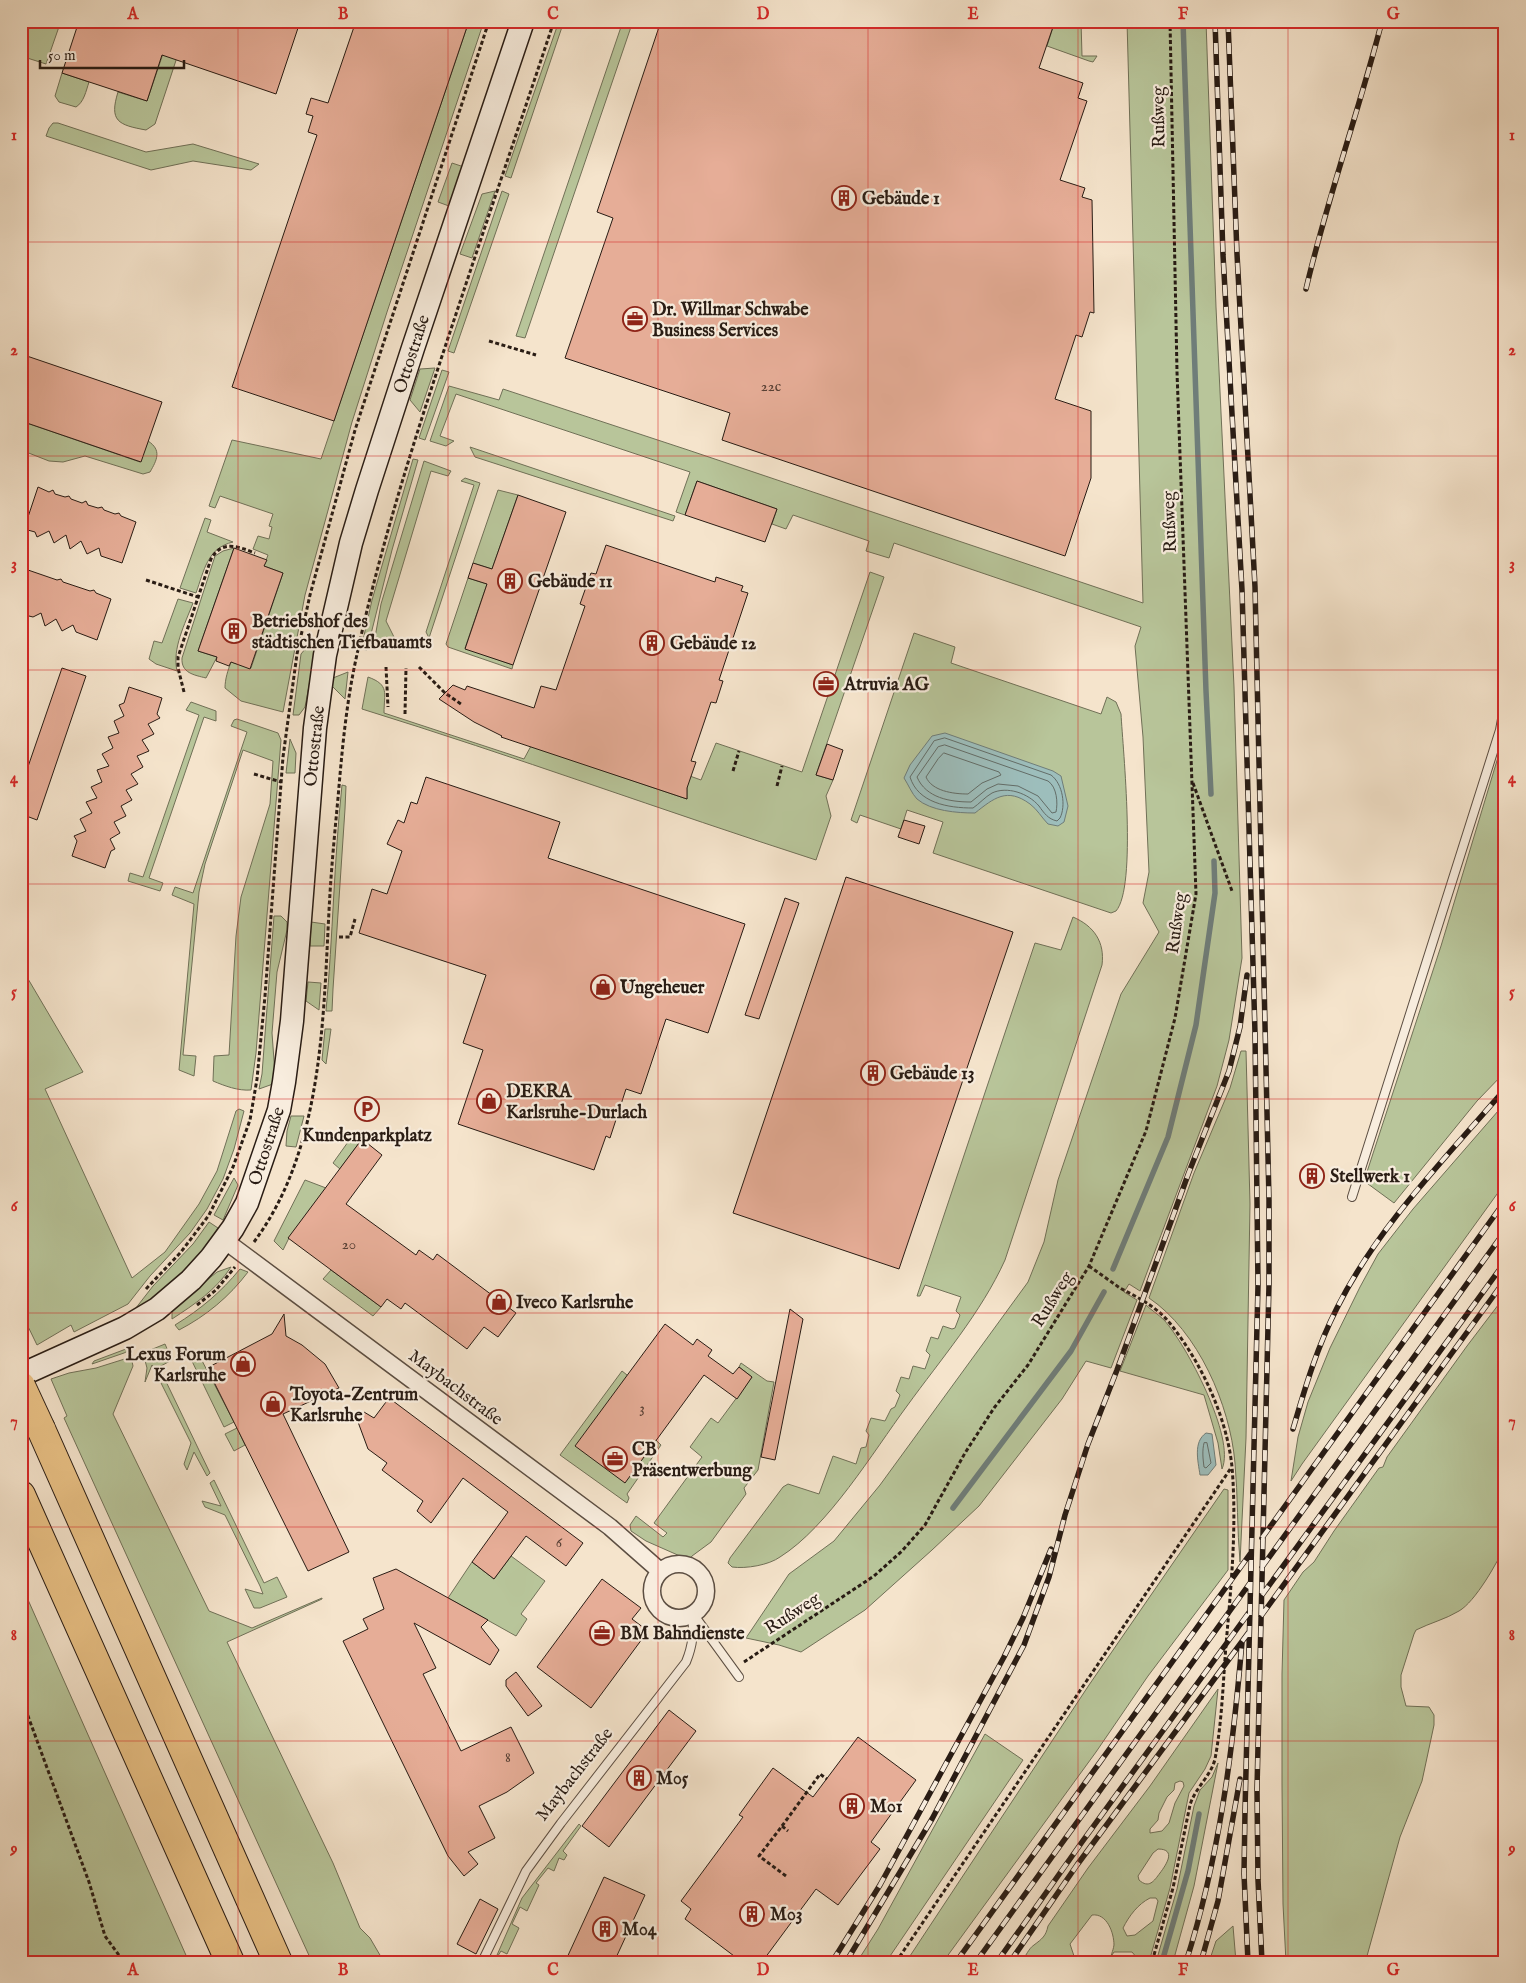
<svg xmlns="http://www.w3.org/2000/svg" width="1526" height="1983" viewBox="0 0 1526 1983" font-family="'IM FELL English',serif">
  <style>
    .green { fill: #b8c59a; stroke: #707057; fill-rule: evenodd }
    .water { fill: #9dbebc; stroke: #6f7d79 }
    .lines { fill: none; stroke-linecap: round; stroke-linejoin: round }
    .shore { stroke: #636d68; stroke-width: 1 }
    .stream { stroke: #6f7d79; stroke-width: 5.5 }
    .building { fill: #e6ad97; stroke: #291c14 }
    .service-casing { stroke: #5c4e42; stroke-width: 10 }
    .minor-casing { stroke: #5c4e42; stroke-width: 19 }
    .secondary-casing { stroke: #291c14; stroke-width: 25 }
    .motorway-casing { stroke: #291c14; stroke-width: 30 }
    .path { stroke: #291c14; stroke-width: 3; stroke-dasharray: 4 2.5; stroke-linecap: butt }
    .service { stroke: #f8edde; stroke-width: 8 }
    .minor { stroke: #f8edde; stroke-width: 16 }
    .secondary { stroke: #f8edde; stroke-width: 22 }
    .motorway { stroke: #eac286; stroke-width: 28 }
    .rail-casing { stroke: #291c14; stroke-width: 5.5 }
    .rail { stroke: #f8edde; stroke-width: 4; stroke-dasharray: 11; stroke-linecap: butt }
    .motorway-bridge-casing { stroke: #291c14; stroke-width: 30; stroke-linecap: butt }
    .motorway-bridge { stroke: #eac286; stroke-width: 28 }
    .grid { fill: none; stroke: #d62828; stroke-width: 1; stroke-opacity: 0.55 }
    .labels { text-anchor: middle; stroke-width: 4.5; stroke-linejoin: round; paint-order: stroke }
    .number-label { font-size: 15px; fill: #584035 }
    .street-label { font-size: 18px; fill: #291c14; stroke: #f8edde }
    .poi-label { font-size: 18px; font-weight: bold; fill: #291c14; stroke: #f8edde; text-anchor: start }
    .neatline { fill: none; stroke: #d62828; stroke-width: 2 }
    .grid-label { font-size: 16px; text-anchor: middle; font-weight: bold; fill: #d62828 }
  </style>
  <rect width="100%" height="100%" fill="#f5e4cc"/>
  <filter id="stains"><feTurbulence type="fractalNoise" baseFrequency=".004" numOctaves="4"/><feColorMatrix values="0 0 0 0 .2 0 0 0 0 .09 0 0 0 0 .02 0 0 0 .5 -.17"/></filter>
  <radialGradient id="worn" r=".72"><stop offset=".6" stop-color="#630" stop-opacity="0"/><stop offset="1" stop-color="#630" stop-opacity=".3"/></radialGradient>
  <path class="green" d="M 21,21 L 61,21 L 46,64 L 21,56 Z
    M 174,21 L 189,21 L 155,124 L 146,130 C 118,125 109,121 118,92 L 147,101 Z
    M 469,21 L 484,21 L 387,312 L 352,422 L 305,595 L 283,712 L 241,701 L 225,688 C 225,679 228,670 231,662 L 251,668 L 283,573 L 264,566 L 268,555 L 253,549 L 258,536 L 269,539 L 272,527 L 269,526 L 273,514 L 220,496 L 215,508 L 209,506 L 232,440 L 321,459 Z
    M 559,21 L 564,21 L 511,178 L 505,176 Z
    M 623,21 L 633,21 L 525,338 L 516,336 Z
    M 1055,21 L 1081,21 L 1082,56 L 1097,56 L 1093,62 L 1089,61 L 1047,46 Z
    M 1127,21 L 1206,21 L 1216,307 L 1234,687 L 1242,958 L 1229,1040 L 1217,1086 L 1140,1291 L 1129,1284 L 1124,1292 L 1137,1300 L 1111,1368 L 1086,1361 L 1062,1399 L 979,1506 L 932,1550 L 865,1610 L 801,1652 L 779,1645 L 746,1638 L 789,1574 L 834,1541 L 880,1485 L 1028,1282 L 1044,1242 L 1058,1180 L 1121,994 L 1159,932 L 1143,903 L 1149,872 L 1143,737 L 1135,646 L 1141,627 L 894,543 L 889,558 L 866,551 L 869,541 L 793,515 L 786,529 L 772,524 L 777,509 L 697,481 L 685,515 L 676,512 L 690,472 L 456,394 L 440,436 L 454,441 L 446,446 L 430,441 L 449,386 L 499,400 L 503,389 L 688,450 L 1143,603 Z
    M 62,73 L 89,82 C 86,91 84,102 76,107 L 59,102 L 55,96 Z
    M 53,123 L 58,123 L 146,152 L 193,144 L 259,164 L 251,170 L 193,161 L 151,170 L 46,136 L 49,128 Z
    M 452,163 L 464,167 L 449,206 L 438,202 Z
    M 495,191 L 472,258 L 460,254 L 482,194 Z
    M 502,191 L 509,194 L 454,353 L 448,351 Z
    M 435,368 L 420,412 L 410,400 L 420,369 Z
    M 442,370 L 449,372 L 425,440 L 419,438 Z
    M 21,421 L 140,462 L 148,441 C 162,450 157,460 150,472 L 143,474 L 85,456 L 63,462 L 49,461 L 21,450 Z
    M 470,447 L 675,516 L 673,521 L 475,457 Z
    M 413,459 L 418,460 L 392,550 L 367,650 L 361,649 L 372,600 Z
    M 424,461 L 451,471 L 448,476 L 431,471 L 386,621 L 395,639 L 394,643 L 374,643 L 381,604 Z
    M 465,478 L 480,483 L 429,638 L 426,632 L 474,485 L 461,481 Z
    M 498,490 L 518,495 L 492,569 L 473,563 Z
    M 205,518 L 211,520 L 207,532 L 233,542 C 207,548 204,571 196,593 L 180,588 Z
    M 234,548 L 198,651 L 217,657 L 206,678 C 194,675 181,673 182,658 L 215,556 L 223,551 Z
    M 870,572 L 884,577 L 816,775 L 833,780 L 826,796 L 831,816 L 816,860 C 664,811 514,756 362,709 L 368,677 C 390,685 384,693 384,713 L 524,759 L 531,746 L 687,799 L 687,775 L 701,780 L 716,743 L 802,772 Z
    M 468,578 L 487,584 L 465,648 L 513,665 L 512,669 L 448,647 L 446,644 Z
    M 178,599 L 193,603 C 185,624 172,648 177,671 L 156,664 L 149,659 L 154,641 L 162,643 Z
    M 914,633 L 955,647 L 951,663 L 1101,714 L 1107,697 L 1116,702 L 1121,714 C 1123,750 1137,887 1116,911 L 1111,913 L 933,853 L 943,822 L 907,810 L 901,829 L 860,815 L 857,823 L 851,820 Z
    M 306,648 L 314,650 L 315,654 L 305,707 L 299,715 L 293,715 L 301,654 Z
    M 348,672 L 345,699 L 332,686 L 333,678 Z
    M 191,702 L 216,711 L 216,721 L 204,717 L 149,878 L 163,883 L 160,891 L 128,881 L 130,873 L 143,877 L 199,715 L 186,710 Z
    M 237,719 L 278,733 L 281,740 L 256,1053 L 251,1090 C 238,1091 225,1086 213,1081 L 214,1056 L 229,1055 L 236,936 L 241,897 L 270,804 L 273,761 L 243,750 L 205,864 L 199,892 L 183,1055 L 196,1056 L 194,1076 L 179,1070 L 194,904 L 172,895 L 175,887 L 193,893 L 247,732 L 231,726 L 234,720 Z
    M 1505,734 L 1505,1072 L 1477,1101 L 1394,1203 L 1364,1181 L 1441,946 Z
    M 290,739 L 296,753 L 295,773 L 286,773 Z
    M 342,785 L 346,786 L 345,809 L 333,989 L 332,1011 L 326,1011 C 333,936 334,860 342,785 Z
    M 274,916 L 281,916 L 287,922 L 287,930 L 277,972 L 272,1033 L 275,1074 L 273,1084 L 259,1089 L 262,1074 Z
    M 1073,917 C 1094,926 1105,942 1102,965 L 1005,1260 C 981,1313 941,1359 907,1406 C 873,1452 828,1527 780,1557 C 769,1565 746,1569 732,1567 L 728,1563 L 730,1558 L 783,1487 L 788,1484 L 819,1494 L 833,1456 L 856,1464 L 861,1448 L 866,1447 L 869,1435 L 866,1431 L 871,1418 L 885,1421 L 891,1409 L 895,1407 L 900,1395 L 896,1391 L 901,1377 L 909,1379 L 913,1366 L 925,1369 L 930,1355 L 926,1351 L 931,1337 L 938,1339 L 943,1326 L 952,1329 L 955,1328 L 960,1315 L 956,1311 L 961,1297 L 925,1285 L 920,1296 L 917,1296 L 1035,943 L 1061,950 Z
    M 311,922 L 325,924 L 324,946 L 310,946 Z
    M 21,967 L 83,1072 L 45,1089 L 132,1278 L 165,1252 L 199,1204 L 217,1171 L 236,1111 L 239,1109 L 244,1111 L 234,1149 L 223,1179 L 207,1209 L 190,1233 L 150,1276 L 128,1304 L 74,1332 L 71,1325 L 37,1345 L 21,1312 Z
    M 308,982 L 321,983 L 319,1010 L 306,1001 Z
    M 325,1029 L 331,1029 L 326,1064 L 322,1060 Z
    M 1241,1051 L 1246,1051 L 1250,1204 L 1246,1438 L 1240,1562 C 1237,1529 1238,1496 1235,1463 C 1230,1405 1198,1331 1149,1298 L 1194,1173 L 1230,1088 Z
    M 1505,1103 L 1505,1183 L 1302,1464 L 1291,1481 L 1298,1437 L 1308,1402 L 1330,1348 L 1360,1287 L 1378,1254 L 1413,1209 Z
    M 291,1116 L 304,1116 L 296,1147 L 286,1146 L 287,1131 Z
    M 356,1134 L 362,1139 L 340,1169 L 333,1163 L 353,1135 Z
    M 234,1178 L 238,1185 L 223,1220 L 214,1215 Z
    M 305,1180 L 326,1188 L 289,1238 L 283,1250 L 274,1241 Z
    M 209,1222 L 218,1228 C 196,1265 167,1289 132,1313 L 153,1286 L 193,1244 Z
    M 231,1267 C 216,1290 195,1304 172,1319 L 172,1312 L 175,1308 L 212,1276 L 217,1272 Z
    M 240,1269 L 248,1272 C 229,1297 206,1316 179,1330 L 175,1325 C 201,1309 221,1292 240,1269 Z
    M 331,1270 L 381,1307 L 373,1316 L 323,1279 Z
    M 1505,1296 L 1505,1545 C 1498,1562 1475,1602 1459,1611 C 1446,1619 1430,1623 1416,1630 L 1414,1634 L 1401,1675 L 1401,1687 L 1406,1706 L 1429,1707 L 1434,1715 L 1434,1725 L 1422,1781 L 1400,1837 L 1367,1956 L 1367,1962 L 1286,1962 L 1283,1904 L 1282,1784 L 1282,1674 L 1284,1600 L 1303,1572 L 1314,1562 L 1334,1531 L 1379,1468 L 1383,1467 L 1387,1457 L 1467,1346 Z
    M 1146,1305 C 1151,1310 1158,1314 1164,1320 C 1186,1344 1236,1438 1222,1469 L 1218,1443 L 1204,1395 L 1120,1371 Z
    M 165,1344 L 172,1360 L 159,1367 L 210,1473 L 207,1476 L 194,1452 L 187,1470 L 184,1464 L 191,1443 L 152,1365 L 145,1382 L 147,1368 L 143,1353 Z
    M 126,1349 L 128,1349 L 128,1351 L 124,1353 L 92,1364 L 94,1361 Z
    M 192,1353 L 199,1355 L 234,1422 L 224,1427 L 189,1355 Z
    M 131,1357 L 133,1366 L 113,1414 L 209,1611 L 252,1628 L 322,1598 L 322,1599 L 227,1642 L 333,1863 L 360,1928 L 370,1938 L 384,1962 L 312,1962 L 64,1418 L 67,1416 L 51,1379 L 69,1373 L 96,1368 Z
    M 741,1363 L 767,1381 L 774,1382 L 758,1470 L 744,1488 L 746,1494 L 711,1542 L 692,1556 L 689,1560 L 646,1541 L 631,1531 L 630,1525 L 636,1516 L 663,1537 L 667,1533 L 654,1523 L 702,1457 L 690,1447 L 711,1418 L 718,1423 L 752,1377 L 739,1367 Z
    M 622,1371 L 627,1375 L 656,1440 L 661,1445 L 627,1494 L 629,1498 L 627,1503 L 560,1455 Z
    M 237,1428 L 245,1445 L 234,1451 L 225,1434 Z
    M 214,1480 L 264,1583 L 277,1577 L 287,1597 L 260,1608 L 254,1608 L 245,1589 L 263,1594 L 260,1586 L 225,1515 L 205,1507 L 202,1501 L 221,1506 L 210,1483 Z
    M 1224,1489 L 1228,1490 L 1228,1570 L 1148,1676 L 1096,1752 L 943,1962 L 906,1962 L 1089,1685 Z
    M 511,1556 L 545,1581 L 521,1614 L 527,1619 L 516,1636 L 448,1598 L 472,1562 L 494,1579 Z
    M 21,1584 L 189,1962 L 21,1962 Z
    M 1218,1689 L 1211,1756 L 1205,1769 L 1189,1793 L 1170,1888 L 1149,1962 L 1138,1962 L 1137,1958 L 1132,1952 L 1114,1952 L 1112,1955 L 1112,1962 L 1111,1962 C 1110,1955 1113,1952 1114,1945 C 1114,1933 1107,1913 1092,1915 L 1070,1944 L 1076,1962 L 1022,1962 C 1025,1957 1029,1948 1034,1945 C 1042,1939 1046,1936 1048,1926 L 1088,1868 L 1150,1786 ZM 1180,1781 L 1183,1782 L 1184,1786 L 1175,1803 L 1169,1823 L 1162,1831 L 1150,1833 L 1150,1829 L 1158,1820 L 1159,1813 L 1167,1797 L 1174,1790 L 1175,1783 ZM 1158,1849 C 1177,1849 1166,1865 1160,1873 C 1154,1881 1149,1889 1139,1880 L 1138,1876 L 1153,1853 ZM 1150,1898 L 1156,1898 L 1158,1901 L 1153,1921 L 1135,1935 L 1127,1936 L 1123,1928 C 1129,1916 1138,1904 1150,1898 Z
    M 985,1734 L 1023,1760 L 886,1962 L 857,1962 L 878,1929 Z
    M 1218,1763 L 1194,1886 L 1173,1962 L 1156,1962 L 1177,1889 L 1194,1806 L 1200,1790 L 1212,1777 Z
    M 579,1824 L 581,1826 L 563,1851 L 567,1855 L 564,1860 L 559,1858 L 554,1871 L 548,1868 L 536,1883 L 539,1885 L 527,1911 L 520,1907 L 512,1924 L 519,1928 L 507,1954 L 501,1951 L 494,1962 L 522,1898 Z
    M 1233,1926 L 1236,1962 L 1209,1962 L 1216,1941 Z"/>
  <path class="water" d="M 945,733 L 1053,771 L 1061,776 L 1068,806 L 1064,822 L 1058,826 L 1048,824 C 1042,818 1037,809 1030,804 C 1007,787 994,798 975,813 C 957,813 931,811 917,799 C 912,794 908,784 904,778 L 910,765 L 932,736 Z
    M 1206,1433 L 1212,1434 L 1216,1465 L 1208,1475 L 1200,1475 C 1198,1461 1193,1442 1206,1433 Z"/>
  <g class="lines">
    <path class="shore" d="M 945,738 L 1051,775 C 1063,784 1066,806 1060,818 L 1057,821 C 1048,819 1044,813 1039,806 C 1028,793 1007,786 992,793 C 985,797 979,804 973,808 C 948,808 918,803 910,777 L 934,741 Z
      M 945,745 L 1048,781 C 1057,787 1058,803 1056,812 L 1052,813 L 1038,796 L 1018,786 L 998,784 L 987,789 L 971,802 C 950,802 926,798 917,777 L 938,747 Z
      M 944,753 L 999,772 L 1001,775 L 982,783 L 968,794 C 953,794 932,791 926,777 L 938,759 Z
      M 1207,1443 L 1211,1463 L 1206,1468 L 1204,1467 C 1203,1459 1202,1451 1204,1443 Z"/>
    <path class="stream" d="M 1183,21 L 1206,691 L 1211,794
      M 1113,1269 L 1168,1137 L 1196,1025 L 1215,893 L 1214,861
      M 953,1508 L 1071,1351 L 1104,1292
      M 1162,1962 L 1188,1871 L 1199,1814"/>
  </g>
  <path class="building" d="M 79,21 L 277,21 L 298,28 L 276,94 L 162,55 L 147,101 L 62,73 Z
    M 356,21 L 469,21 L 334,421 L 232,387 L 317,135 L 308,132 L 313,116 L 306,114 L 311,98 L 328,103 Z
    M 661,21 L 1055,21 L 1039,68 L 1083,83 L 1078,98 L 1087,101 L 1060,180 L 1085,188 L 1082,197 L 1092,200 L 1094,313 L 1090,312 L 1082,337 L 1076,335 L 1055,399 L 1091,411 L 1091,478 L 1065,556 L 722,440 L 730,413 L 565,358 L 613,218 L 597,212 Z
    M 21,354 L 162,402 L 141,462 L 21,421 Z
    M 697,481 L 777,509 L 765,542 L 685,515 Z
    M 38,487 L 49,492 L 53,490 L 55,494 L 65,497 L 69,496 L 71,499 L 82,503 L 86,501 L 88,505 L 98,508 L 102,507 L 104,510 L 115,514 L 119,513 L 121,516 L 136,522 L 122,563 L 101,556 L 99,548 L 87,554 L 81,541 L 70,549 L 66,535 L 54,543 L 49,531 L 37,537 L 35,532 L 24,529 Z
    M 518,495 L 566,512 L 513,665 L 465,649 L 487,584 L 468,578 L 473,563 L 492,569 Z
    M 606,545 L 715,582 L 716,577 L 743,586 L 741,591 L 748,593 L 719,680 L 723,681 L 716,703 L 711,702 L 691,761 L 696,762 L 687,788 L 687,799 L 501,737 L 502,736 L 474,722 L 439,699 L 453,685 L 465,690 L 467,686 L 534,708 L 541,686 L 556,690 L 585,606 L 580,604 L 591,573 L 596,574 Z
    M 234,548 L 267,560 L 264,566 L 283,573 L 250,669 L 231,662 L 229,666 L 216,661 L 217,657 L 198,651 Z
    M 28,570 L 57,580 L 61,579 L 63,582 L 90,591 L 94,590 L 96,593 L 111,599 L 97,640 L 76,632 L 73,625 L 62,631 L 56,619 L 45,626 L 41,613 L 33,617 L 21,614 L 21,591 Z
    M 62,668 L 86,676 L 37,820 L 21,814 L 21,787 Z
    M 129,687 L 162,698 L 157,714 L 160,718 L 148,724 L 154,734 L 142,740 L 149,751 L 137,756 L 143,767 L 131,774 L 138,784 L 126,790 L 132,800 L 121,806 L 126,816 L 114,822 L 120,833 L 110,839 L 115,849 L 111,851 L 105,868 L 72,856 L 77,841 L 74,836 L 86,831 L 80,819 L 92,813 L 86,802 L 97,798 L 91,787 L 102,782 L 97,770 L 109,766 L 102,754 L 113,748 L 108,737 L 119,733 L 114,721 L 124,716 L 119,705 L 124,703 Z
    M 827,744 L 843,750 L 833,780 L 816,775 Z
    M 426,777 L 560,822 L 548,858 L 745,924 L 708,1033 L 666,1019 L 641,1094 L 626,1089 L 610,1138 L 606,1136 L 594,1170 L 458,1124 L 483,1050 L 463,1043 L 486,975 L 359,933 L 372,889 L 387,894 L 402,851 L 387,844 L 398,820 L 404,823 L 411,802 L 417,804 Z
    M 904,820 L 925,826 L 919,844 L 898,837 Z
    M 846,877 L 1013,932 L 899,1269 L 733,1213 Z
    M 785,898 L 799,903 L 759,1019 L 745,1015 Z
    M 362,1139 L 382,1155 L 346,1204 L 416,1255 L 419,1250 L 433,1260 L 437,1254 L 516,1313 L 498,1337 L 484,1327 L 467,1349 L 405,1303 L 401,1309 L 387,1299 L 381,1307 L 288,1238 Z
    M 790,1309 L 803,1319 L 775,1460 L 761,1457 Z
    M 284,1314 L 286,1336 L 302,1345 L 325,1364 L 339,1388 L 283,1414 L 349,1552 L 308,1571 L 207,1368 L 272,1334 Z
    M 665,1324 L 693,1345 L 697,1339 L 712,1350 L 708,1356 L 733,1374 L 739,1367 L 752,1377 L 737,1399 L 704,1375 L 625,1483 L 575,1446 Z
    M 389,1398 L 583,1543 L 566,1566 L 526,1536 L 494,1579 L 472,1562 L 508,1512 L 463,1478 L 431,1523 L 417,1511 L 423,1501 L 382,1470 L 387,1463 L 368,1449 L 358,1422 L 364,1412 L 374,1418 Z
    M 396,1569 L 488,1620 L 481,1627 L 499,1650 L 490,1665 L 414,1623 L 436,1668 L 423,1674 L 461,1751 L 511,1727 L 534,1773 L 507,1792 L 479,1806 L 495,1838 L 468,1852 L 478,1864 L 464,1876 L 448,1856 L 343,1641 L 368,1629 L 363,1619 L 384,1609 L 373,1578 Z
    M 602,1579 L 641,1608 L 632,1619 L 648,1631 L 591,1708 L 537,1667 Z
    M 516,1672 L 542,1706 L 528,1716 L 506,1686 L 506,1680 Z
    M 669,1710 L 696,1731 L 609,1847 L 582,1826 Z
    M 858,1737 L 916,1780 L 871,1842 L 880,1849 L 838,1905 L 816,1889 L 762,1962 L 742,1962 L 685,1919 L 691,1909 L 681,1901 L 743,1817 L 739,1815 L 773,1768 L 813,1797 Z
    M 604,1877 L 645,1895 L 614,1962 L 565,1962 Z
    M 480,1899 L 498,1909 L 476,1954 L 457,1944 Z"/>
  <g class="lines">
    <defs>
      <path id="service" d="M 1352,1197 L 1500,730 L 1505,703
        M 694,1615 L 739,1677
        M 482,1962 L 526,1871 L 561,1823 L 686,1662 C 693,1645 694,1632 692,1613"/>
      <path id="minor" d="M 224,1240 L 610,1527 L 660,1571
        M652 1591a27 27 0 1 1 54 0a27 27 0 1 1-54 0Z"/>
      <path id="secondary" d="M 21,1375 L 125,1328 L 157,1309 L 191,1280 L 211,1258 L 233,1228 L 247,1203 L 279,1110 L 284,1082 L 292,1021 L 315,728 L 325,655 L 351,543 L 367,490 L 413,348 L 523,21"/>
      <path id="motorway" d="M 41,1429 L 278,1962
        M 21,1495 L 230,1962"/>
    </defs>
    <use href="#service" class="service-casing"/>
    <use href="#minor" class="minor-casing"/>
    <use href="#secondary" class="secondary-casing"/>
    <use href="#motorway" class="motorway-casing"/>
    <path class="path" d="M 489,341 L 536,355
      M 146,580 L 198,597
      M 386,667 L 388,707
      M 419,667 L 445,693 L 461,704
      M 184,692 L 178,668 L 178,657 L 211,559 C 222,540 237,546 255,553
      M 405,714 L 406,668
      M 733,771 L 739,751
      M 254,774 L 281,782
      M 1193,783 L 1232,891
      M 777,786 L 782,766
      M 339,937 L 350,937 L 355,919
      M 254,1242 C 326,1145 323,1009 330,893 C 332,861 335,830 338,798 C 342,751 346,705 356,659 C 381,541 419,425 457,311 C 489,214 522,118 554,21
      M 1089,1266 C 1099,1273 1110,1281 1120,1288 C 1139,1298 1159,1308 1172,1326 C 1202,1364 1227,1418 1232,1467 C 1237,1527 1231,1587 1226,1645 C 1223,1683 1222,1722 1215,1759 C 1211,1776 1195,1788 1190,1805 L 1173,1888 L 1152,1962
      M 146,1289 L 181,1252 L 209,1215 L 233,1167 L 250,1120 L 257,1079 L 265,996 L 283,757 L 297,654 L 310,595 L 355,430 L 489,21
      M 197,1305 L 216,1290 L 235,1267
      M 744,1662 L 874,1576 L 902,1551 L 925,1525 L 965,1453 L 994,1408 L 1028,1365 L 1089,1266 L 1146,1131 L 1175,1018 L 1196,894 L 1177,372 L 1170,21
      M 21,1697 L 89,1882 L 105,1936 L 124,1962
      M 782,1826 L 820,1774 L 827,1779
      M 786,1876 L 759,1856 L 782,1826 L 788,1831
      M 896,1962 L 1231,1468"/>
    <use href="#service" class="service"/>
    <use href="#minor" class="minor"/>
    <use href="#secondary" class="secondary"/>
    <use href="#motorway" class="motorway"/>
    <defs>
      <path id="rail" d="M 1215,21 L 1223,255 L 1242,590 L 1255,1033 L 1258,1285 L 1245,1811 L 1244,1874 L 1248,1962
        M 1228,21 L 1237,254 L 1255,587 L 1269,1200 L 1269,1284 L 1257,1789 L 1258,1880 L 1262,1962
        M 1306,289 C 1327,199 1359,111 1382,21
        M 1293,1429 C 1305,1388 1317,1347 1337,1308 C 1378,1226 1445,1159 1505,1089
        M 1262,1538 L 1505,1201
        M 1262,1567 L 1505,1231
        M 1262,1595 L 1505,1262
        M 1261,1616 L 1505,1280
        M 832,1962 L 880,1885 L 1004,1657 L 1023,1618 L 1051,1549
        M 846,1962 L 932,1819 L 1024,1645 L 1049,1577 L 1065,1515 L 1088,1444 L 1117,1370 L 1189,1172 L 1229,1071 L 1240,1027 L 1247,975
        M 956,1962 L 1250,1554
        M 976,1962 L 1250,1583
        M 997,1962 L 1082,1842 L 1250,1611
        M 1010,1962 L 1077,1865 L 1249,1632
        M 1186,1962 C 1219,1859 1233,1750 1242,1642
        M 1201,1962 L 1218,1901 L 1240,1779"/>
    </defs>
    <use href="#rail" class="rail-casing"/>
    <use href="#rail" class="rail"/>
    <defs>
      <path id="motorway-bridge" d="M 21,1386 L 41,1429"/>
    </defs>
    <use href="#motorway-bridge" class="motorway-bridge-casing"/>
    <use href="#motorway-bridge" class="motorway-bridge"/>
  </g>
  <path class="grid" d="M 238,21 L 238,1962M 448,21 L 448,1962M 658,21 L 658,1962M 868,21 L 868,1962M 1078,21 L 1078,1962M 1288,21 L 1288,1962M 21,242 L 1505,242M 21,456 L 1505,456M 21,670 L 1505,670M 21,884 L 1505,884M 21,1099 L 1505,1099M 21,1313 L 1505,1313M 21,1527 L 1505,1527M 21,1741 L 1505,1741"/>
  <defs>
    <symbol id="building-ring" viewBox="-11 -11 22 22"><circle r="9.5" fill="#f8edde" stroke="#8f2418" stroke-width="1.5"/><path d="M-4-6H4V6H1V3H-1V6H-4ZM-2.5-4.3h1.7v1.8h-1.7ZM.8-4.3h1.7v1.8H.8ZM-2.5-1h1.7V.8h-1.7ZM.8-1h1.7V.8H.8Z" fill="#8f2418"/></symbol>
    <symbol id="office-ring" viewBox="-11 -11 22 22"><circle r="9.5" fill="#f8edde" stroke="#8f2418" stroke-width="1.5"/><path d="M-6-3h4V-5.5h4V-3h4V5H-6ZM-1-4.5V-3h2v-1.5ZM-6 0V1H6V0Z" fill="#8f2418"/></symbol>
    <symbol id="shop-ring" viewBox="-11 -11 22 22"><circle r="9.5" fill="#f8edde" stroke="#8f2418" stroke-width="1.5"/><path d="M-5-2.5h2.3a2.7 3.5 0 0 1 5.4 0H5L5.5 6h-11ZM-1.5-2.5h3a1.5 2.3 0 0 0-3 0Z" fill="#8f2418"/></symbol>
    <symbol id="parking-ring" viewBox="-11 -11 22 22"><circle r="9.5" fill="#f8edde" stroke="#8f2418" stroke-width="1.5"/><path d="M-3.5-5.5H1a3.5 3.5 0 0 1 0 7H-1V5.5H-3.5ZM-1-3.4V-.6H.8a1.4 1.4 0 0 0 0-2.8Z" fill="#8f2418"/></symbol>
  </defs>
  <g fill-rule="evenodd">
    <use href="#building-ring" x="830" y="184" width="28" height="28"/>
    <use href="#office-ring" x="621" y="305" width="28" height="28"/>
    <use href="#building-ring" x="496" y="567" width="28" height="28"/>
    <use href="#building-ring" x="220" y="617" width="28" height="28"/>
    <use href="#building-ring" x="638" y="629" width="28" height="28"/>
    <use href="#office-ring" x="812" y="670" width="28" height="28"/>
    <use href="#shop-ring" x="589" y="973" width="28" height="28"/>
    <use href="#building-ring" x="859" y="1059" width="28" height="28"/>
    <use href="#shop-ring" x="475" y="1087" width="28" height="28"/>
    <use href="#parking-ring" x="353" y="1095" width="28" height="28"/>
    <use href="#building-ring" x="1298" y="1162" width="28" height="28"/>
    <use href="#shop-ring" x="485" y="1288" width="28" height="28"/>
    <use href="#shop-ring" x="229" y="1350" width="28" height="28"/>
    <use href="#shop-ring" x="259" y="1390" width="28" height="28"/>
    <use href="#office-ring" x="601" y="1445" width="28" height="28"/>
    <use href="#office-ring" x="588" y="1619" width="28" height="28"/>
    <use href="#building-ring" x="625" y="1764" width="28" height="28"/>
    <use href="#building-ring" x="838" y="1792" width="28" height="28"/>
    <use href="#building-ring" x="738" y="1900" width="28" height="28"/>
    <use href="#building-ring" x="591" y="1915" width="28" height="28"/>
  </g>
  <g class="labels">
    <g class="number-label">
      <text x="771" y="391">22c</text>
      <text x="349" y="1249">20</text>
      <text x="642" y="1413">3</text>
      <text x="559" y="1547">6</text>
      <text x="508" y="1762">8</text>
    </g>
    <g class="street-label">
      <text transform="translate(1158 117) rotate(-91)" y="6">Rußweg</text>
      <text transform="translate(411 354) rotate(-72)" y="6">Ottostraße</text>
      <text transform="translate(1169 522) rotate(-92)" y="6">Rußweg</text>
      <text transform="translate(314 746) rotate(-84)" y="6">Ottostraße</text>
      <text transform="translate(1176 923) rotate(-82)" y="6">Rußweg</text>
      <text transform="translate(266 1146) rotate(-72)" y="6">Ottostraße</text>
      <text transform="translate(1052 1299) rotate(-58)" y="6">Rußweg</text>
      <text transform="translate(456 1387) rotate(37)" y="6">Maybachstraße</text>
      <text transform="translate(792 1613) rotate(-33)" y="6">Rußweg</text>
      <text transform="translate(574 1774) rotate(-52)" y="6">Maybachstraße</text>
    </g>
    <g class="poi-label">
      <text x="862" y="204">Gebäude 1</text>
      <text x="652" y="315">Dr. Willmar Schwabe<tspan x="652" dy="21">Business Services</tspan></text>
      <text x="528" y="587">Gebäude 11</text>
      <text x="252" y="627">Betriebshof des<tspan x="252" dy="21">städtischen Tiefbauamts</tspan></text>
      <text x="670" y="649">Gebäude 12</text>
      <text x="844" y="690">Atruvia AG</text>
      <text x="620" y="993">Ungeheuer</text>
      <text x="890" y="1079">Gebäude 13</text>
      <text x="506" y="1097">DEKRA<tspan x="506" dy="21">Karlsruhe-Durlach</tspan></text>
      <text x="367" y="1141" text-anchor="middle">Kundenparkplatz</text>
      <text x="1330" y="1182">Stellwerk 1</text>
      <text x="516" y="1308">Iveco Karlsruhe</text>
      <text x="226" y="1360" text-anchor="end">Lexus Forum<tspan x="226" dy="21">Karlsruhe</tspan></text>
      <text x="290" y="1400">Toyota-Zentrum<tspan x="290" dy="21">Karlsruhe</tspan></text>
      <text x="632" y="1455">CB<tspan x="632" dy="21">Präsentwerbung</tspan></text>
      <text x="620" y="1639">BM Bahndienste</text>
      <text x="656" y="1784">M05</text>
      <text x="870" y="1812">M01</text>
      <text x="770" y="1920">M03</text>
      <text x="622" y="1935">M04</text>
    </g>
  </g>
  <rect width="1526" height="1983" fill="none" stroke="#f5e4cc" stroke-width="55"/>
  <path d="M40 60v8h144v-8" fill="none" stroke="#291c14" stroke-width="2.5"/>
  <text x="48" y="60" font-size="15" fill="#291c14" stroke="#f8edde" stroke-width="4" paint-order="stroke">50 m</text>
  <rect x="28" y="28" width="1470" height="1928" class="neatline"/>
  <g class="grid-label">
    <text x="133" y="19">A</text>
    <text x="343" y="19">B</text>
    <text x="553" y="19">C</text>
    <text x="763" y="19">D</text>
    <text x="973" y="19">E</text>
    <text x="1183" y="19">F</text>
    <text x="1393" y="19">G</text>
    <text x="14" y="140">1</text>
    <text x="1512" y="140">1</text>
    <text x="14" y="355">2</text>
    <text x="1512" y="355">2</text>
    <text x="14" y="569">3</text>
    <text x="1512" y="569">3</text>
    <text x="14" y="783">4</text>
    <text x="1512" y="783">4</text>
    <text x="14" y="997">5</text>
    <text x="1512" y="997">5</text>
    <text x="14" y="1211">6</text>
    <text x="1512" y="1211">6</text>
    <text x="14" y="1426">7</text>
    <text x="1512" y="1426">7</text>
    <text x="14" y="1640">8</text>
    <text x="1512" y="1640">8</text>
    <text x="14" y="1854">9</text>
    <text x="1512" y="1854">9</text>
    <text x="133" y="1975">A</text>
    <text x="343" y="1975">B</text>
    <text x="553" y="1975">C</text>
    <text x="763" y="1975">D</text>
    <text x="973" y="1975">E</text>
    <text x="1183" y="1975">F</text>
    <text x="1393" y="1975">G</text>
  </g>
  <rect width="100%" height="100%" filter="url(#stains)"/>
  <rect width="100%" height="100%" fill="url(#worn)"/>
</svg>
